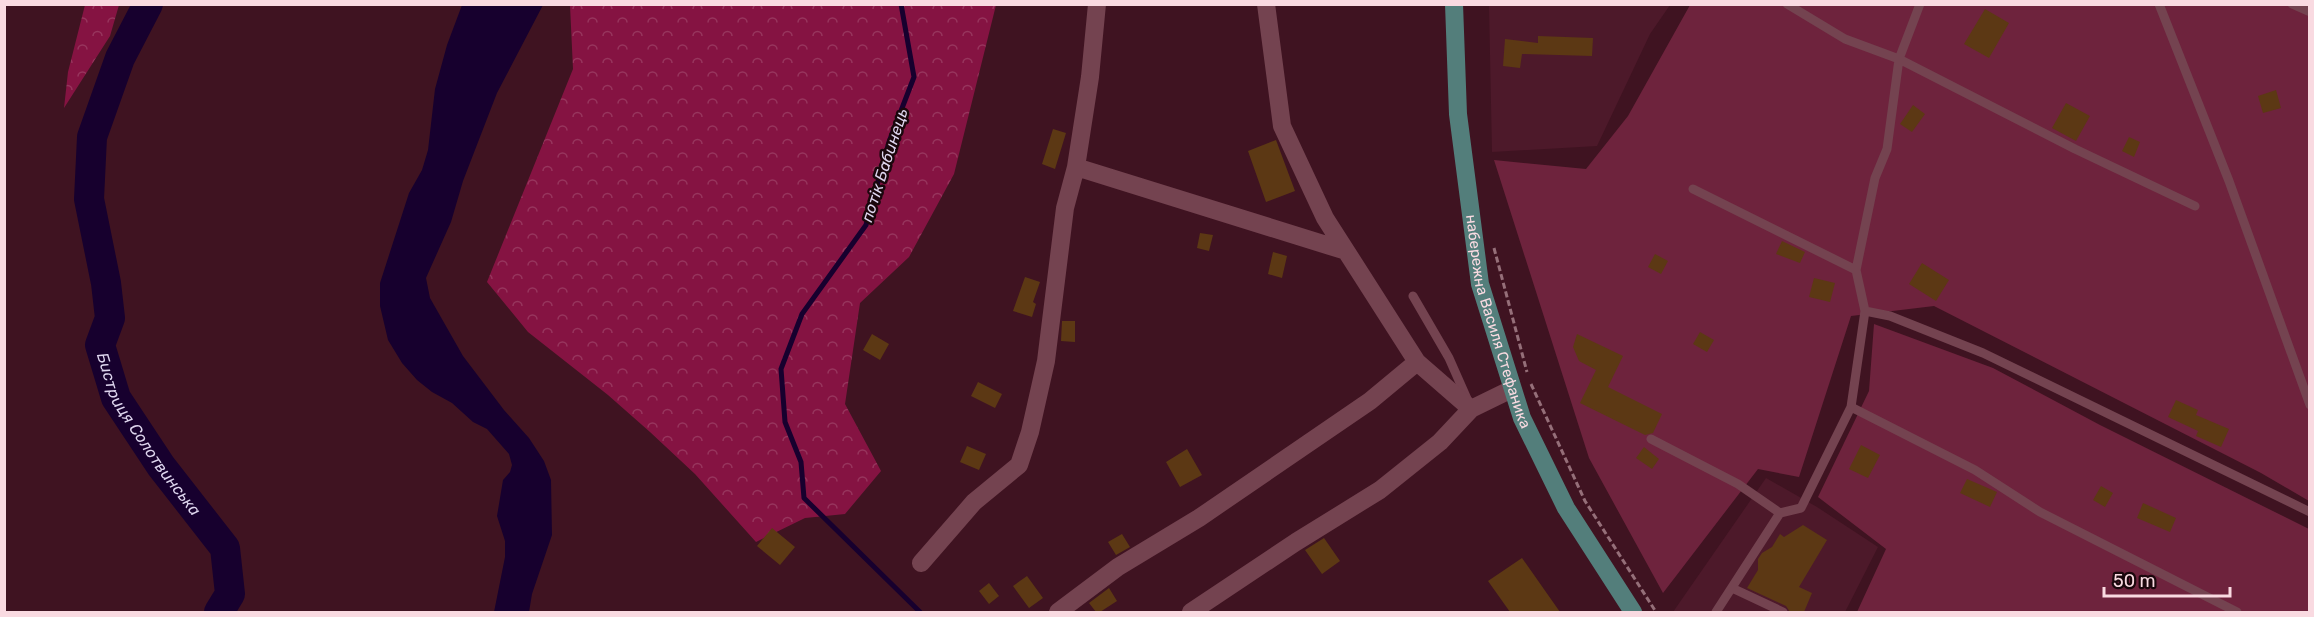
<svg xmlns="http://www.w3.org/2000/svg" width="2314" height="617" viewBox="0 0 2314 617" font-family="Rubik,sans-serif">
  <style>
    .built { fill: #4d192a }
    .forest { fill: url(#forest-crowns) }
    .green { fill: #6e233d }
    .water { fill: #17002e }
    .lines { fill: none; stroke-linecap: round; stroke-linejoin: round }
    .stream { stroke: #17002e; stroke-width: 5 }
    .river { stroke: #17002e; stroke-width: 30 }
    .building { fill: #5c3814 }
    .path { stroke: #956f79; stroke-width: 3; stroke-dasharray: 6 3; stroke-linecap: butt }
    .lane { stroke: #744350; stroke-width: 9 }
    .street { stroke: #744350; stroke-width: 18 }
    .primary { stroke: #537e7b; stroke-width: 18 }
    .labels { text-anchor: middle; stroke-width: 5; stroke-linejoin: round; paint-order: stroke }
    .street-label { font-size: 15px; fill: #f9dae1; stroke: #1a070c }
    .water-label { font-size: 16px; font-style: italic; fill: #ded5ee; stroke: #1a070c }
  </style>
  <defs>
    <pattern id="forest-crowns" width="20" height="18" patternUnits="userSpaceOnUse" patternTransform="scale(1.5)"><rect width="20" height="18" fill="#851342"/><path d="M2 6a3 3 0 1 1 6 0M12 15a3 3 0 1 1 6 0" fill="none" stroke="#97355d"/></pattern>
  </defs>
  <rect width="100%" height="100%" fill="#3f1321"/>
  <path class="built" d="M 1489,5 L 1670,5 L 1650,34 L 1597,146 L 1492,152 Z
    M 1766,478 L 1817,507 L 1878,547 L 1845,612 L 1673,612 Z"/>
  <path class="forest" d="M 85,5 L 119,5 L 110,36 L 64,108 L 68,72 Z
    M 570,5 L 996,5 L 954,174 L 909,257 L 860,303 L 845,404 L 881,471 L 845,514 L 805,518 L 756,542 L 695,474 L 650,432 L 608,395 L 528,332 L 487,282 L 573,69 Z"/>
  <path class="green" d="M 1690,5 L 2309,5 L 2309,501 L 2261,473 L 1934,306 L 1851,316 L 1799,477 L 1758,469 L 1663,593 L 1589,458 L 1494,160 L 1586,169 L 1628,116 Z
    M 1874,324 L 1993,368 L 2100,425 L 2309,529 L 2309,612 L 1857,612 L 1886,549 L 1818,497 L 1869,391 Z"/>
  <path class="water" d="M 462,5 L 543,5 L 497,93 L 463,181 L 451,222 L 426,278 L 430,298 L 463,356 L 504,410 L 529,438 L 544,461 L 551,480 L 552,535 L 532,594 L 529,612 L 494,612 L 505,557 L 505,541 L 497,516 L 503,480 L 510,472 L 512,465 L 509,454 L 487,429 L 473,422 L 452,403 L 432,392 L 417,380 L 402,363 L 388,340 L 380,306 L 380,283 L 409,193 L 422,170 L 428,150 L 435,89 L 447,45 Z"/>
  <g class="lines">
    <path class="stream" d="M 901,4 L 914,77 L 889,142 L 866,225 L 802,314 L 781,369 L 785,422 L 801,462 L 804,498 L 920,612"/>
    <path class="river" id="s1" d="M 148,4 L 120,58 L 92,137 L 89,199 L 106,283 L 110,318 L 100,345 L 116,398 L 161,466 L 225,548 L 230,594 L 219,612"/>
  </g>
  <path class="building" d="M 1985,9 L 2009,23 L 1989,58 L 1964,44 Z
    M 1538,36 L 1593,38 L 1592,56 L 1522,54 L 1520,68 L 1503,66 L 1505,39 L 1538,43 Z
    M 2276,90 L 2281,108 L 2263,113 L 2258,96 Z
    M 2066,103 L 2090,116 L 2076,141 L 2052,128 Z
    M 1913,105 L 1925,114 L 1912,132 L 1900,124 Z
    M 1053,129 L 1066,133 L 1055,169 L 1042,164 Z
    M 2129,137 L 2140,142 L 2134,157 L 2122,151 Z
    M 1276,140 L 1295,191 L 1266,202 L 1248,151 Z
    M 1200,233 L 1213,235 L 1209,251 L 1197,248 Z
    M 1782,241 L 1805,252 L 1800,263 L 1776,254 Z
    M 1273,252 L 1287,256 L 1282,278 L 1268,274 Z
    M 1655,254 L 1668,261 L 1661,274 L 1648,267 Z
    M 1922,263 L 1949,280 L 1936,301 L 1909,284 Z
    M 1025,277 L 1040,282 L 1033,302 L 1036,304 L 1032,317 L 1013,311 Z
    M 1814,278 L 1835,283 L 1830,302 L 1809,297 Z
    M 1062,321 L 1075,321 L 1075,342 L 1061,341 Z
    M 1700,332 L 1714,340 L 1707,352 L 1693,344 Z
    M 872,334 L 889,344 L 880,360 L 863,350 Z
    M 1577,334 L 1623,356 L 1608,387 L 1662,414 L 1653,433 L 1645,435 L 1580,403 L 1596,370 L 1579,361 L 1573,347 Z
    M 978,382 L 1002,394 L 995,408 L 971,396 Z
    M 2176,400 L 2198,410 L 2196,415 L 2229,429 L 2221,447 L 2196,436 L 2198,431 L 2168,417 Z
    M 1861,445 L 1880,455 L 1868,478 L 1849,469 Z
    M 967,446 L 986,454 L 979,470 L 960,462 Z
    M 1644,447 L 1659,459 L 1652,469 L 1636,458 Z
    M 1187,449 L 1202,475 L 1180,487 L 1166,462 Z
    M 1967,479 L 1997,492 L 1990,507 L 1960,493 Z
    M 2101,486 L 2113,493 L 2105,507 L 2093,500 Z
    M 2143,503 L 2176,518 L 2170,532 L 2137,518 Z
    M 1803,525 L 1827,540 L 1799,587 L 1812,593 L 1804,612 L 1790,612 L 1786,606 L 1747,588 L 1758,570 L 1758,559 L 1762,553 L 1772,547 L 1780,534 L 1784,537 Z
    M 772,528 L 795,547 L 780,565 L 757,546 Z
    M 1122,534 L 1130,547 L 1116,555 L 1108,542 Z
    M 1324,538 L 1340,561 L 1322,574 L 1305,550 Z
    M 1522,558 L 1560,612 L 1510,612 L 1488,581 Z
    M 1027,576 L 1043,598 L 1029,608 L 1013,586 Z
    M 989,583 L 999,596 L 989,604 L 979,591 Z
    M 1109,588 L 1117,601 L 1100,612 L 1096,612 L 1089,603 Z"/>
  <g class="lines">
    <path class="path" d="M 1494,248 L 1527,372
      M 1531,384 L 1585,501 L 1656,612"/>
    <path class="lane" d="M 1787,4 L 1845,39 L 1899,59 L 2075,149 L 2195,206
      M 2159,4 L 2229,181 L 2310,405
      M 2292,4 L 2310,12
      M 1693,189 L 1856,270
      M 1413,296 L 1449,358 L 1468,401
      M 1865,311 L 1890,316 L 1983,353 L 2310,512
      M 1851,407 L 1975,470 L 2040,512 L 2237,612
      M 1651,439 L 1738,484 L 1780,513
      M 1732,588 L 1783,612
      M 1716,612 L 1780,513 L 1801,508 L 1851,407 L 1865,311 L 1856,270 L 1875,178 L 1887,149 L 1899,59 L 1920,4"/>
    <path class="street" d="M 1266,4 L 1282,126 L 1325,218 L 1417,362 L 1471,409 L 1512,389
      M 1076,167 L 1346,251
      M 921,563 L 974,502 L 1019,465 L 1030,432 L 1046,361 L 1065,208 L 1076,167 L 1090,77 L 1097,4
      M 1058,612 L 1118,567 L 1199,518 L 1370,401 L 1417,362
      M 1191,612 L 1296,542 L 1380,490 L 1440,442 L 1471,409"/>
    <path class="primary" id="s2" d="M 1454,4 L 1458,114 L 1480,284 L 1522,418 L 1566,508 L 1633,612"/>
  </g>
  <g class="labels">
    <g class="street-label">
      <text dy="5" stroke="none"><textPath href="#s2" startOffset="322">набережна Василя Стефаника</textPath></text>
    </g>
    <g class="water-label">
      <text transform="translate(884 165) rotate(-72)" y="6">потік Бабинець</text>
      <text dy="6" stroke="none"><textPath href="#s1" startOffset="459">Бистриця Солотвинська</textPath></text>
    </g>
  </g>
  <rect width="2314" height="617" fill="none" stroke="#f9dae1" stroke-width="12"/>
  <path d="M2104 587v9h126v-9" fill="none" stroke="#f9dae1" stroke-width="3"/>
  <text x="2113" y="587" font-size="18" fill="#f9dae1" stroke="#1a070c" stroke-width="4.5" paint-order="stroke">50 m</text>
</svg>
